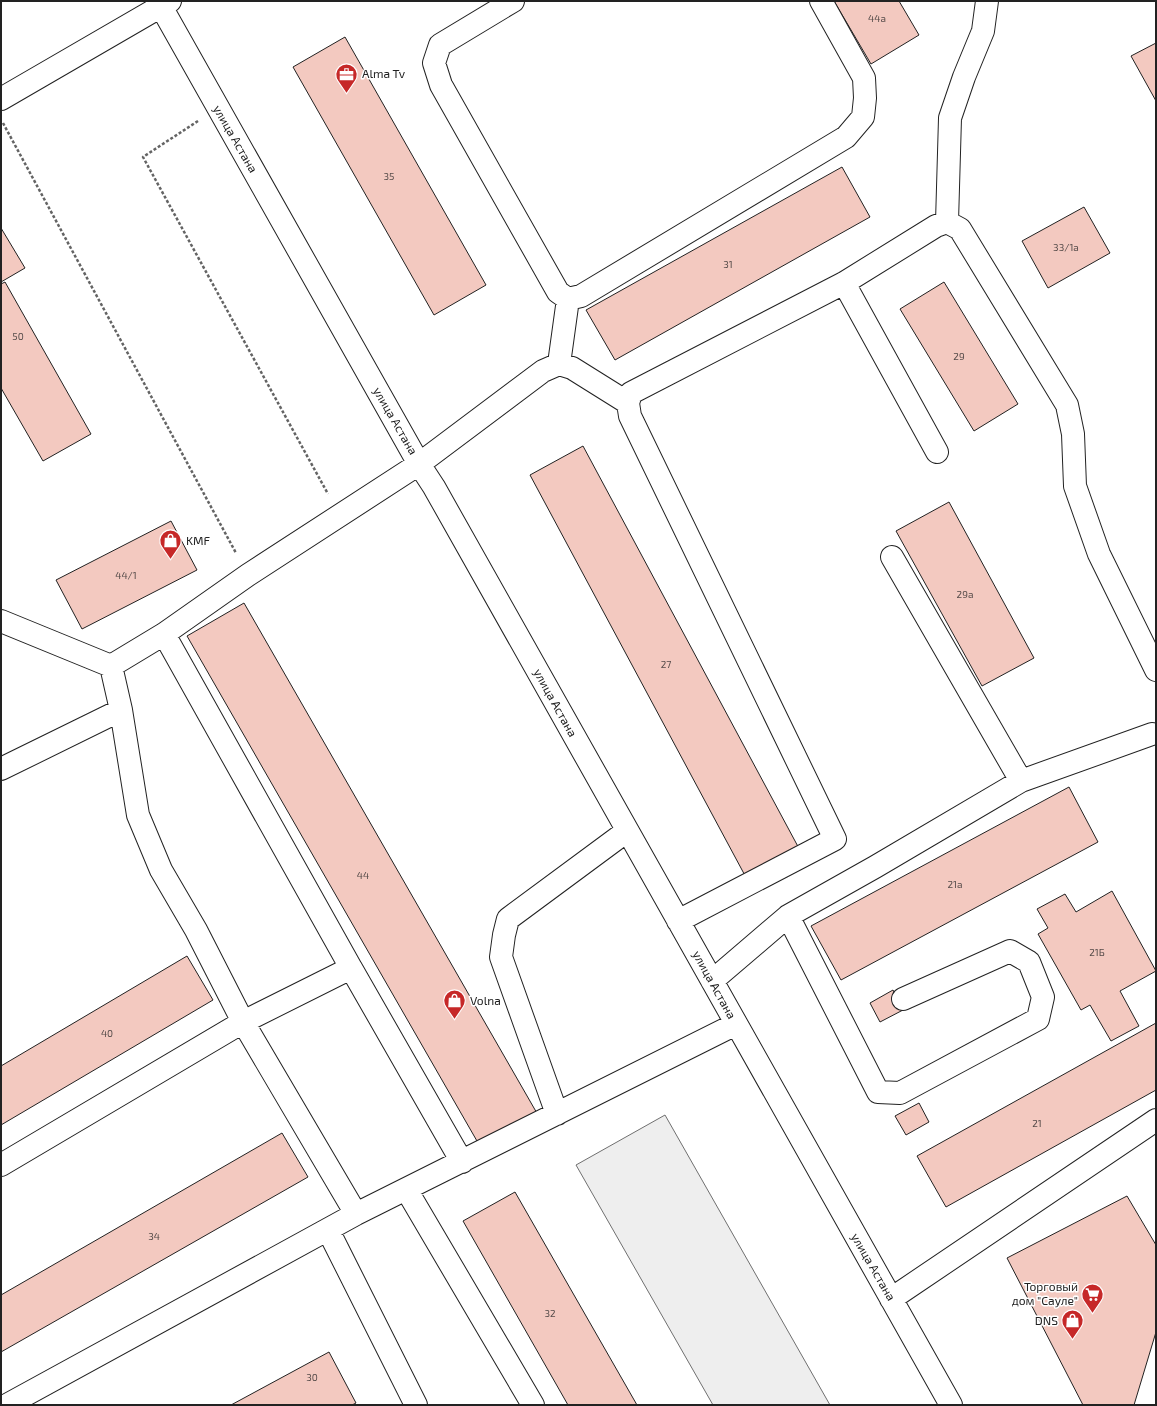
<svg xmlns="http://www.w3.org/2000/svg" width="1157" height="1406" viewBox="0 0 1157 1406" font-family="'Exo 2',sans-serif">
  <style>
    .green { fill: #eee; stroke: #6f6f6f }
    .building { fill: #f3c9c0; stroke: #222 }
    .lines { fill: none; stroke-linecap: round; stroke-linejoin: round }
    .minor-casing { stroke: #222; stroke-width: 24 }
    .path { stroke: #646464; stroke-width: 2.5; stroke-dasharray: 3 2; stroke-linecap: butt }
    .minor { stroke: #fff; stroke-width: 22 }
    .labels { text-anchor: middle; stroke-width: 3; stroke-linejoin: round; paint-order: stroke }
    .number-label { font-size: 10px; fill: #564c4a }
    .poi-label { font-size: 12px; fill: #222; stroke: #fff; text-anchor: start }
    .street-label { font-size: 12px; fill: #222; stroke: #fff }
  </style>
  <rect width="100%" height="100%" fill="#fff"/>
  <path class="green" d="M 665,1115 L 830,1405 L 713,1405 L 576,1165 Z"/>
  <path class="building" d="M 834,1 L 899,1 L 919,35 L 871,64 Z
    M 345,37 L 486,285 L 434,315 L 293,67 Z
    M 1156,43 L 1156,101 L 1131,56 Z
    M 842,167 L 870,217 L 615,360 L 586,310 Z
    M 1084,207 L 1110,253 L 1048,288 L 1022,241 Z
    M 1,228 L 25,268 L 1,282 Z
    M 5,282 L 91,434 L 43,461 L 1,388 L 1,284 Z
    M 944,282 L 1018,404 L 974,431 L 900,309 Z
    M 583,446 L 802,854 L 749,883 L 530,475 Z
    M 949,502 L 1034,658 L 982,686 L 896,531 Z
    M 171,521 L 197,570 L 82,629 L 56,580 Z
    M 244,603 L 538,1115 L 481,1148 L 187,636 Z
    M 1069,787 L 1098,842 L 841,980 L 811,926 Z
    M 1112,891 L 1156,971 L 1120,991 L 1139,1026 L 1111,1041 L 1090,1005 L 1081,1010 L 1038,934 L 1048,928 L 1037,909 L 1065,894 L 1076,912 Z
    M 187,956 L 213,1000 L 1,1125 L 1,1066 Z
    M 893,990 L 903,1010 L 880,1022 L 870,1003 Z
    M 1156,1023 L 1156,1090 L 946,1207 L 917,1156 Z
    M 919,1103 L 929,1122 L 906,1135 L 895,1116 Z
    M 282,1133 L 308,1177 L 1,1352 L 1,1295 Z
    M 515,1192 L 637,1405 L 568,1405 L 463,1221 Z
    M 1127,1196 L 1156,1245 L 1156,1332 L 1134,1405 L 1083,1405 L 1007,1258 Z
    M 329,1352 L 356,1403 L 352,1405 L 231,1405 Z"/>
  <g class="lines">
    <defs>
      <path id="minor" d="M 158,1 L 419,464 L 434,487 L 951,1405
        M 513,1 L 440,45 L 434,63 L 441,85 L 558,292 L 568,299
        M 1,99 L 170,1
        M 947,222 L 950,118 L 964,77 L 983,31 L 987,1
        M 844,283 L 937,452
        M 568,299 L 581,296 L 846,137 L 863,117 L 865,98 L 864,78 L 821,1
        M 559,364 L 568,299
        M 892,557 L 1021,781
        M 1,621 L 111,666 L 164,634 L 248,575 L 419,464 L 543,371 L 559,364 L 572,368 L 628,403
        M 111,666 L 121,710 L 138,815 L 161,870 L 196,930 L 243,1022 L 351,968 L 164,634
        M 1,769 L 121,710
        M 788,916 L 878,1092 L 900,1093 L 1038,1019 L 1043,997 L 1029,962 L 1010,951 L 903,999
        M 678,921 L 835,839 L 630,416 L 628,403 L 631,393 L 844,283 L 936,226 L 947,222 L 960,229 L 1067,405 L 1073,434 L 1075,486 L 1099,554 L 1156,670
        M 351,968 L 462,1162
        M 712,981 L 788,916 L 875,867 L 1021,781 L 1152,734
        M 557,1114 L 501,957 L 504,935 L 508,919 L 627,831
        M 1,1165 L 243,1022 L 356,1214 L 736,1024
        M 406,1189 L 533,1405
        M 328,1230 L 416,1405
        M 891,1299 L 1156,1120
        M 7,1405 L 356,1214"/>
    </defs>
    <use href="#minor" class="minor-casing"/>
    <path class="path" d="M 198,121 L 143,157 L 328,494
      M 3,123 L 236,553"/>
    <use href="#minor" class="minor"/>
  </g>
  <defs>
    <symbol id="office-pin" viewBox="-11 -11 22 30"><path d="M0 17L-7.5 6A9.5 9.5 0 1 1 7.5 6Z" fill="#c62828" stroke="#fff"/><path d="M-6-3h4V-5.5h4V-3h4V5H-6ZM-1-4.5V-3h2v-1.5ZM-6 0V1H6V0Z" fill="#fff"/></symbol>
    <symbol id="shop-pin" viewBox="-11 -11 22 30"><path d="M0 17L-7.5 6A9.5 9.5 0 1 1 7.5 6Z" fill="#c62828" stroke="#fff"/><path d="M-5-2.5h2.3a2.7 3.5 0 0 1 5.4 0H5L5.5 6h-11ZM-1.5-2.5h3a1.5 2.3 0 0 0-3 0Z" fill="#fff"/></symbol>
    <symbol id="supermarket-pin" viewBox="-11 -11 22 30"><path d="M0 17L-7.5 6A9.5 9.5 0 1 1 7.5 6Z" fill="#c62828" stroke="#fff"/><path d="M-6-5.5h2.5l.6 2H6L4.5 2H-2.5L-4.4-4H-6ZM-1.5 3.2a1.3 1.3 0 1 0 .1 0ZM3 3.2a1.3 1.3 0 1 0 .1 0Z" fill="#fff"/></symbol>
  </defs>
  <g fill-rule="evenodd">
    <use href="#office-pin" x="334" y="62" width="25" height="34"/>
    <use href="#shop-pin" x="158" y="528" width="25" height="34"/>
    <use href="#shop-pin" x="442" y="988" width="25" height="34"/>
    <use href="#supermarket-pin" x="1080" y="1282" width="25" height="34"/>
    <use href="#shop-pin" x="1060" y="1308" width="25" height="34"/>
  </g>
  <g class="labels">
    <g class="number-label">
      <text x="877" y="22">44а</text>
      <text x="389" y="180">35</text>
      <text x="1066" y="251">33/1а</text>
      <text x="728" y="268">31</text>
      <text x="18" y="340">50</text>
      <text x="959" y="360">29</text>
      <text x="126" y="579">44/1</text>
      <text x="965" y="598">29а</text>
      <text x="666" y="668">27</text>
      <text x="363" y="879">44</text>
      <text x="955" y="888">21а</text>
      <text x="1097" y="956">21Б</text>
      <text x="107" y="1037">40</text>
      <text x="1037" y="1127">21</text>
      <text x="154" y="1240">34</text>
      <text x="550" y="1317">32</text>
      <text x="312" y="1381">30</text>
    </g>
    <g class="poi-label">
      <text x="362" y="78">Alma Tv</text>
      <text x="186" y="545">KMF</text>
      <text x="470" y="1005">Volna</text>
      <text x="1078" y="1291" text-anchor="end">Торговый<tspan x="1078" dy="14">дом "Сауле"</tspan></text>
      <text x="1058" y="1325" text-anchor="end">DNS</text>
    </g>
    <g class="street-label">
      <text transform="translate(235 139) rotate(60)" y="4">улица Астана</text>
      <text transform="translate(395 421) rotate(60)" y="4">улица Астана</text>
      <text transform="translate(555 703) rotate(61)" y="4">улица Астана</text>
      <text transform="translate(714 985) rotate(61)" y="4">улица Астана</text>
      <text transform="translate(873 1267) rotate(60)" y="4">улица Астана</text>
    </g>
  </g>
  <rect width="1157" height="1406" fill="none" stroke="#222222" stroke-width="4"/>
</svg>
